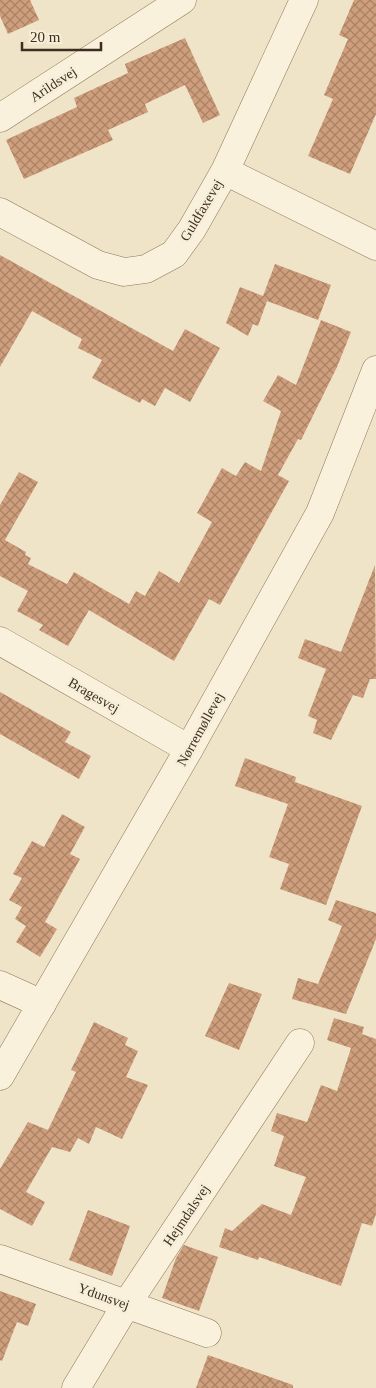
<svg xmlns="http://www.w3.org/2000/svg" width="376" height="1388" viewBox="0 0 376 1388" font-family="Georgia,serif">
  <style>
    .building { fill: url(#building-cross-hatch) }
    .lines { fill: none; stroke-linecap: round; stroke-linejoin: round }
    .minor-casing { stroke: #8d765c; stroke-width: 29 }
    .tertiary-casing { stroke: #8d765c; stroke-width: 29 }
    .minor { stroke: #faf1dc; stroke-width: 28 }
    .tertiary { stroke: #faf1dc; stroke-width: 28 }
    .labels { text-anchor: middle; stroke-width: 5; stroke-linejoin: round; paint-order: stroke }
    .street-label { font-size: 14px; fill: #3d2e20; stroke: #f7eed8 }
  </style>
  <defs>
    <pattern id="building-cross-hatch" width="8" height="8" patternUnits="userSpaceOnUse" patternTransform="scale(1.25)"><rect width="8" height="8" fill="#cf9f7d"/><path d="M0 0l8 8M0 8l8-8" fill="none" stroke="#a98266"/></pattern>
  </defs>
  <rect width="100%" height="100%" fill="#f0e4c8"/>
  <path class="building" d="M 0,0 L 30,0 L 39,20 L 8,34 L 0,16 Z
    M 354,0 L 376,0 L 376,114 L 350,174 L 308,156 L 333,99 L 324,95 L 348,39 L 339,35 Z
    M 185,38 L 220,115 L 203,123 L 185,85 L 145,104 L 148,112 L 108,130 L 113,140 L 24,179 L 6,140 L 77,107 L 74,98 L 128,73 L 125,64 Z
    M 0,255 L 173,351 L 185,329 L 220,348 L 190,402 L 165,388 L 155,406 L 142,399 L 140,403 L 92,378 L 102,360 L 78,348 L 82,339 L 32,311 L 0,367 Z
    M 275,264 L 331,285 L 318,320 L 267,301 L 258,326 L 253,324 L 248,336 L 226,323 L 240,287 L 263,296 Z
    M 321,320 L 351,332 L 337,367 L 301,440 L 298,439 L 278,475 L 289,481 L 220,605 L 209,599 L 174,661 L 89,610 L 68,646 L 39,630 L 43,625 L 17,611 L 28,591 L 0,576 L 0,505 L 19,472 L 38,482 L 5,540 L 26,552 L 25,555 L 31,558 L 28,564 L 67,584 L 74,572 L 129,604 L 136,591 L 145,596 L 159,571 L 179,583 L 212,522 L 197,513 L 222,468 L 236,476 L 245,462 L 261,471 L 281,411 L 263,401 L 278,375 L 296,385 Z
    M 375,565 L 376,679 L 370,679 L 363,698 L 353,695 L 331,740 L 313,733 L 317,720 L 308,716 L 326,669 L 298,658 L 305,639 L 341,652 Z
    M 0,692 L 71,732 L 65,742 L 91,756 L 79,779 L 0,734 Z
    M 245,758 L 296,777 L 295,782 L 362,806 L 326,905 L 280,889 L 289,864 L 269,857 L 288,804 L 235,786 Z
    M 62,814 L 85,827 L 70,854 L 80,859 L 45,922 L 57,929 L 40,957 L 16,942 L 26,926 L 15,919 L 22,907 L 9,900 L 22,878 L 13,874 L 32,841 L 44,847 Z
    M 336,900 L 376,913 L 376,939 L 346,1014 L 292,999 L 298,978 L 318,984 L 342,926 L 328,920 Z
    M 229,983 L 262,994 L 239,1050 L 205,1036 Z
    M 334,1018 L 364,1027 L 362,1034 L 376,1039 L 376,1214 L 372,1226 L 362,1223 L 341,1286 L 259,1257 L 258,1260 L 219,1247 L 225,1228 L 232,1231 L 262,1204 L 291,1215 L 306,1177 L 274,1166 L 284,1136 L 271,1131 L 277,1113 L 307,1122 L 321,1085 L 337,1091 L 351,1048 L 327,1040 Z
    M 94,1022 L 128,1038 L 125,1045 L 138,1051 L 126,1077 L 148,1085 L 122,1139 L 96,1127 L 89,1144 L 78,1138 L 70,1152 L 52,1147 L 26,1192 L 45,1202 L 32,1226 L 0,1209 L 0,1169 L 28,1122 L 48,1130 L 76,1072 L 71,1070 Z
    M 88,1210 L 130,1226 L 112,1276 L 69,1260 Z
    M 184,1245 L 218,1257 L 199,1311 L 162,1298 L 176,1258 Z
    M 0,1291 L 36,1304 L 28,1326 L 17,1322 L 2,1361 L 0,1360 Z
    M 208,1355 L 293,1385 L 293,1388 L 196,1388 Z"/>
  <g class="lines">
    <defs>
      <path id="minor" d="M 0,118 L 182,0
        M 225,171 L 304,0
        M 0,212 L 98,265 L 124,272 L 146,269 L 174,254 L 192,229 L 225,171 L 376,246
        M 0,641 L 189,749
        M 0,985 L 42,1004
        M 0,1259 L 207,1333
        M 76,1388 L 126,1305 L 300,1043"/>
      <path id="tertiary" d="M 0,1076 L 189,749 L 320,513 L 376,370"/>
    </defs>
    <use href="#minor" class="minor-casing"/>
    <use href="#tertiary" class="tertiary-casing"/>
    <use href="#minor" class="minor"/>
    <use href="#tertiary" class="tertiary"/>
  </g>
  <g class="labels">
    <g class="street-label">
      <text transform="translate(53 84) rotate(-33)" y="5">Arildsvej</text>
      <text transform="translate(201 210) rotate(-59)" y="5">Guldfaxevej</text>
      <text transform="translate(94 695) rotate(30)" y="5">Bragesvej</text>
      <text transform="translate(200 729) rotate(-61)" y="5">Nørremøllevej</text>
      <text transform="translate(186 1215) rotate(-56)" y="5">Hejmdalsvej</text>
      <text transform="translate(104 1296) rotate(20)" y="5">Ydunsvej</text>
    </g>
  </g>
  <path d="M22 42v8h79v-8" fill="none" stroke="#3d2e20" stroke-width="2.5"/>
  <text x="30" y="42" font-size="15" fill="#3d2e20" stroke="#f7eed8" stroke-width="4" paint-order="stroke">20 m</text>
</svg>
